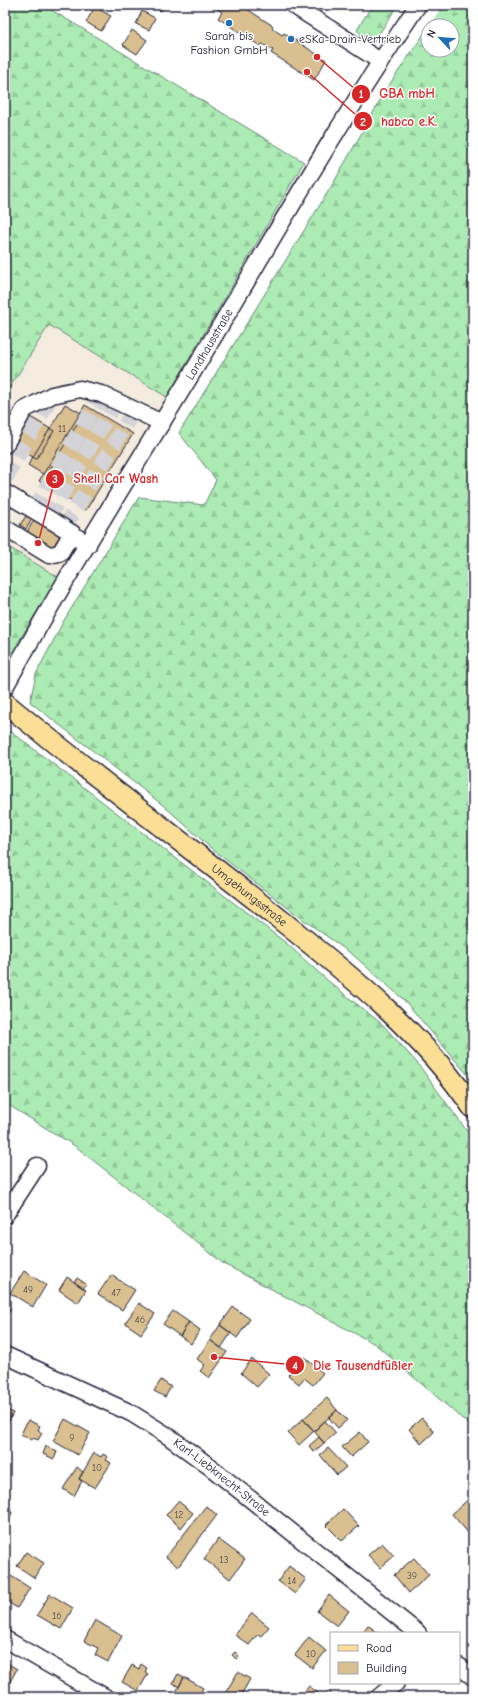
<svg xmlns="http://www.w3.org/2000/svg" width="478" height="1702" viewBox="0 0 478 1702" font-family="'Comic Neue',sans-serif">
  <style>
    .built { fill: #f4ecde }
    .forest { fill: url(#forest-firs); stroke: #678677 }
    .building { fill: #dac090; stroke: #22223b }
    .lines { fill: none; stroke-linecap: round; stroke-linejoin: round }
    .minor-tunnel { stroke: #d3d3d8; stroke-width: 16; stroke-dasharray: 16 8; stroke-linecap: butt }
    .minor-casing { stroke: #22223b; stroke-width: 19 }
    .major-casing { stroke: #22223b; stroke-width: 23 }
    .minor { stroke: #fff; stroke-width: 16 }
    .major { stroke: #fbdf96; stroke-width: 20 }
    .poi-dot { fill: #1f6fb2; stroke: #fff; stroke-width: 1.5 }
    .labels { text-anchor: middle; stroke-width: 3; stroke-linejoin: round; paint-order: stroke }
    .number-label { font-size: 10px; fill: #504a50 }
    .poi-label { font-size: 12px; fill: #22223b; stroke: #fff }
    .street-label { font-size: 12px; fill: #22223b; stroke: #fff }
    .leader { fill: none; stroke: #d62828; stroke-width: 1.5 }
    .callout-dot { fill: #d62828; stroke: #fff; stroke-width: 1.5 }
    .mark-label { font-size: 12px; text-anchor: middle; font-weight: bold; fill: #fff }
    .callout-label { font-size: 13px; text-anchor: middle; font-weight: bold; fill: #d62828; stroke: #fff; stroke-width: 3; stroke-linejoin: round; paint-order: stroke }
  </style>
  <defs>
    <pattern id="forest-firs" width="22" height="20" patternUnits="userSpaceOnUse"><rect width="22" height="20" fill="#acebb3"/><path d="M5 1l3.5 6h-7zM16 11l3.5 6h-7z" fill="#94c99b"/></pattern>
  </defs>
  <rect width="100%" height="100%" fill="#fff"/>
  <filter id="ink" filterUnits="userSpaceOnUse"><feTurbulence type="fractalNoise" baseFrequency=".025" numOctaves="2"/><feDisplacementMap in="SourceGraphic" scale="8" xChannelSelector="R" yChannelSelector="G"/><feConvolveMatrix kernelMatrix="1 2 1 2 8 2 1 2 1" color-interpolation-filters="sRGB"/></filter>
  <g filter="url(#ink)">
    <path class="built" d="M 49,325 L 167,397 L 58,577 L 5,545 L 5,395 Z"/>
    <path class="forest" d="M 5,5 L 43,5 L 304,162 L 167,397 L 49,325 L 5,395 Z
      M 372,5 L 398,5 L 371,46 L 357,30 Z
      M 445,5 L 473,5 L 473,1081 L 404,1000 L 353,955 L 297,915 L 212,849 L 164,806 L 30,702 L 36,674 L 63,622 L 139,497 L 204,505 L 216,480 L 179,433 L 334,182 L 387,88 L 428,28 L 428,50 L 452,50 L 452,26 L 429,26 Z
      M 5,545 L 58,577 L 5,664 Z
      M 5,731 L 13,733 L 286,943 L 327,980 L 383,1025 L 418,1064 L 472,1138 L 473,1141 L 473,1428 L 375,1344 L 224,1264 L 75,1146 L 5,1103 Z"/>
    <path class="building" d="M 150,5 L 164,5 L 161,11 Z
      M 211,5 L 241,5 L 273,26 L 272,28 L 282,35 L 284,33 L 326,60 L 314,80 L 271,53 L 273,50 L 262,44 L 260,46 L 218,18 L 222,12 Z
      M 95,7 L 111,16 L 101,31 L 86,22 Z
      M 142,11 L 155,18 L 149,30 L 136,24 Z
      M 132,30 L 147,40 L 137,54 L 123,45 Z
      M 65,404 L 83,414 L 46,476 L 28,465 Z
      M 85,405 L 133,434 L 86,510 L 39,481 Z
      M 27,415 L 54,431 L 36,459 L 10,443 Z
      M 26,516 L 32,519 L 26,529 L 20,525 Z
      M 34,520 L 60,536 L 44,562 L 19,546 Z
      M 5,1113 L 9,1115 L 9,1118 L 8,1122 L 5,1122 Z
      M 24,1271 L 46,1285 L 33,1307 L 10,1293 Z
      M 111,1275 L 135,1290 L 122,1310 L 98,1294 Z
      M 67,1277 L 86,1290 L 78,1303 L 59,1290 Z
      M 77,1278 L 86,1284 L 83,1288 L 74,1282 Z
      M 139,1303 L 155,1314 L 141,1334 L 125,1323 Z
      M 5,1305 L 11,1309 L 5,1319 Z
      M 233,1307 L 250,1319 L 237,1338 L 220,1325 Z
      M 173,1311 L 189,1322 L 180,1336 L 163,1324 Z
      M 189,1322 L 200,1330 L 191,1344 L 180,1336 Z
      M 220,1325 L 231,1333 L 221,1348 L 210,1340 Z
      M 210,1340 L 227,1352 L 209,1378 L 200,1371 L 205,1365 L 197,1359 Z
      M 304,1357 L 323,1373 L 313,1385 L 304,1378 L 299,1384 L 288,1375 Z
      M 252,1359 L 269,1374 L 257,1387 L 241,1373 Z
      M 161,1380 L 171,1387 L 165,1397 L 154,1391 Z
      M 327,1398 L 337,1410 L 314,1431 L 303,1419 Z
      M 5,1409 L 13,1413 L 5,1429 Z
      M 337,1410 L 347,1420 L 338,1428 L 329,1418 Z
      M 422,1418 L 434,1432 L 421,1444 L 409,1429 Z
      M 65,1419 L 90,1433 L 78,1455 L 53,1441 Z
      M 303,1419 L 314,1431 L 299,1445 L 288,1433 Z
      M 28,1420 L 40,1426 L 38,1430 L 42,1433 L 38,1440 L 33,1438 L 32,1440 L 21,1434 Z
      M 325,1421 L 336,1433 L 324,1443 L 314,1431 Z
      M 360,1432 L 368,1442 L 351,1457 L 342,1447 Z
      M 319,1437 L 324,1443 L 314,1452 L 309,1446 Z
      M 46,1446 L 57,1452 L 54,1459 L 43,1454 Z
      M 328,1448 L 346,1467 L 337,1475 L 320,1455 Z
      M 94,1453 L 101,1457 L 103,1454 L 108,1457 L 106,1460 L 111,1463 L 95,1488 L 79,1479 Z
      M 77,1467 L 83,1472 L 79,1479 L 82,1481 L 74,1496 L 63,1489 Z
      M 473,1495 L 473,1532 L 470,1535 L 452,1514 Z
      M 178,1501 L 193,1513 L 181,1528 L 166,1515 Z
      M 206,1506 L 217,1515 L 178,1567 L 166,1557 Z
      M 6,1509 L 12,1512 L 5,1531 L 5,1511 Z
      M 343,1509 L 359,1526 L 342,1541 L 326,1525 Z
      M 218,1539 L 245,1559 L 230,1579 L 204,1559 Z
      M 382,1543 L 394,1556 L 380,1568 L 368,1555 Z
      M 26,1552 L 44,1563 L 35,1578 L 17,1566 Z
      M 414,1558 L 429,1575 L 409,1593 L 394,1575 Z
      M 289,1566 L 306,1579 L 295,1594 L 278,1581 Z
      M 11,1576 L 30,1588 L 17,1608 L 5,1600 L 5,1585 Z
      M 50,1594 L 73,1608 L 61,1629 L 37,1615 Z
      M 329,1595 L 349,1611 L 337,1626 L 317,1611 Z
      M 252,1613 L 269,1627 L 261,1636 L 258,1634 L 249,1645 L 235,1635 Z
      M 95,1620 L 122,1636 L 108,1662 L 95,1655 L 98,1648 L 84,1641 Z
      M 368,1625 L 378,1633 L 362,1633 Z
      M 309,1637 L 326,1651 L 312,1668 L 295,1655 Z
      M 235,1652 L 239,1656 L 236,1659 L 232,1655 Z
      M 5,1662 L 17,1669 L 7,1687 L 5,1685 Z
      M 141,1664 L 147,1668 L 145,1672 L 148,1674 L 138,1691 L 122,1682 L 132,1665 L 139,1669 Z
      M 238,1672 L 250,1679 L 240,1697 L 228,1697 L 224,1695 Z
      M 178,1674 L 184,1677 L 179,1687 L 173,1683 Z
      M 184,1677 L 203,1688 L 198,1697 L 184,1697 L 176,1692 Z
      M 309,1686 L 323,1697 L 300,1697 Z
      M 328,1691 L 335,1697 L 324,1697 Z"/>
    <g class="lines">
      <path class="minor-tunnel" d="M 5,478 L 52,395
        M 34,510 L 101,394
        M 48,518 L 116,401
        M 64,528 L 134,410"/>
      <defs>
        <g id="minor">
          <path d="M 293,5 L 380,61"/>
          <path d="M 5,445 L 24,410 L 52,395 L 80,389 L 101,394 L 162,423"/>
          <path d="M 5,493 L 64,528 L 88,545"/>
          <path d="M 5,528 L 49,555 L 60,553 L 72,533"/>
          <path id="s1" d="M 5,687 C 64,579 130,475 194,370 C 267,248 338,123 418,5"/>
          <path d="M 5,1215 L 37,1166"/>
          <path id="s2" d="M 5,1355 L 131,1413 L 168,1436 L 209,1466 L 418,1633"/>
          <path d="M 5,1639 L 105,1697"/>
          <path d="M 459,1666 L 473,1677"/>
          <path d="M 379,1697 L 396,1683"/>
        </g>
        <g id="major">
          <path id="s3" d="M 5,703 C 91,774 180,840 267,909 C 342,969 419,1028 473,1108"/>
        </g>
      </defs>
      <use href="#minor" class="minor-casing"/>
      <use href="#major" class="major-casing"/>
      <use href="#minor" class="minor"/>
      <use href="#major" class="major"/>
    </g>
  </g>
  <g class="poi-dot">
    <circle cx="229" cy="23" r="4"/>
    <circle cx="291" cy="39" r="4"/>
  </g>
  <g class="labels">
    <g class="number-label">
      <text x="62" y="432">11</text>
      <text x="28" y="1293">49</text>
      <text x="116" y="1296">47</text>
      <text x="140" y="1323">46</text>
      <text x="72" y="1441">9</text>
      <text x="97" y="1471">10</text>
      <text x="179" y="1518">12</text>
      <text x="224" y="1563">13</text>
      <text x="412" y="1579">39</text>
      <text x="292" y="1584">14</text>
      <text x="57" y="1619">16</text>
      <text x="311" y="1657">10</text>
    </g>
    <g class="poi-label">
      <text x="229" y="40">Sarah bis<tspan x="229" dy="14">Fashion GmbH</tspan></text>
      <text x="299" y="43" text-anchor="start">eSKa-Drain-Vertrieb</text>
    </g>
    <g class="street-label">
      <text dy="4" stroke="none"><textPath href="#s1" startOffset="399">Landhausstraße</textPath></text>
      <text dy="4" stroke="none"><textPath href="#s3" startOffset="311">Umgehungsstraße</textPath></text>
      <text dy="4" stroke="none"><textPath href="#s2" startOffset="250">Karl-Liebknecht-Straße</textPath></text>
    </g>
  </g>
  <path class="leader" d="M317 57L361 94M307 72L363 121M38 543L55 479M214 1357L295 1365"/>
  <g class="callout-dot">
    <circle cx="317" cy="57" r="4"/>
    <circle cx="307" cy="72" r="4"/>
    <circle cx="38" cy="543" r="4"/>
    <circle cx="214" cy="1357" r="4"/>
    <circle cx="361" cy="94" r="10"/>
    <circle cx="363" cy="121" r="10"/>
    <circle cx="55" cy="479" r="10"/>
    <circle cx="295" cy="1365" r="10"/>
  </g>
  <g class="mark-label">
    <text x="361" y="98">1</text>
    <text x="363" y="126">2</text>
    <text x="55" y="483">3</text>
    <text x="295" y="1370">4</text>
  </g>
  <g class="callout-label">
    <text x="407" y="98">GBA mbH</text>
    <text x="409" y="126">habco e.K.</text>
    <text x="116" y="483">Shell Car Wash</text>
    <text x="363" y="1370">Die Tausendfüßler</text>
  </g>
  <rect width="478" height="1702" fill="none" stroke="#fff" stroke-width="20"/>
  <rect x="10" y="10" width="458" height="1682" fill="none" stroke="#22223b" stroke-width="1.5" filter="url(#ink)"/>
  <rect x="330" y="1632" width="130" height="52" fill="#ffffff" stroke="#a7a7b1"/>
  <rect x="338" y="1645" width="20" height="6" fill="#fbdf96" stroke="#a7a7b1"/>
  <text x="366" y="1652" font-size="12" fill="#22223b">Road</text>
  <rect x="338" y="1662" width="20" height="12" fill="#dac090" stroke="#a7a7b1"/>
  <text x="366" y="1672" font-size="12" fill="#22223b">Building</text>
  <g transform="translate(440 38) rotate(296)"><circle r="19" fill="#ffffff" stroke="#a7a7b1"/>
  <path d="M0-3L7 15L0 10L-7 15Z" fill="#1f6fb2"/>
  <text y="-6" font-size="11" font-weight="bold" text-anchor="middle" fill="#22223b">N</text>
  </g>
</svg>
